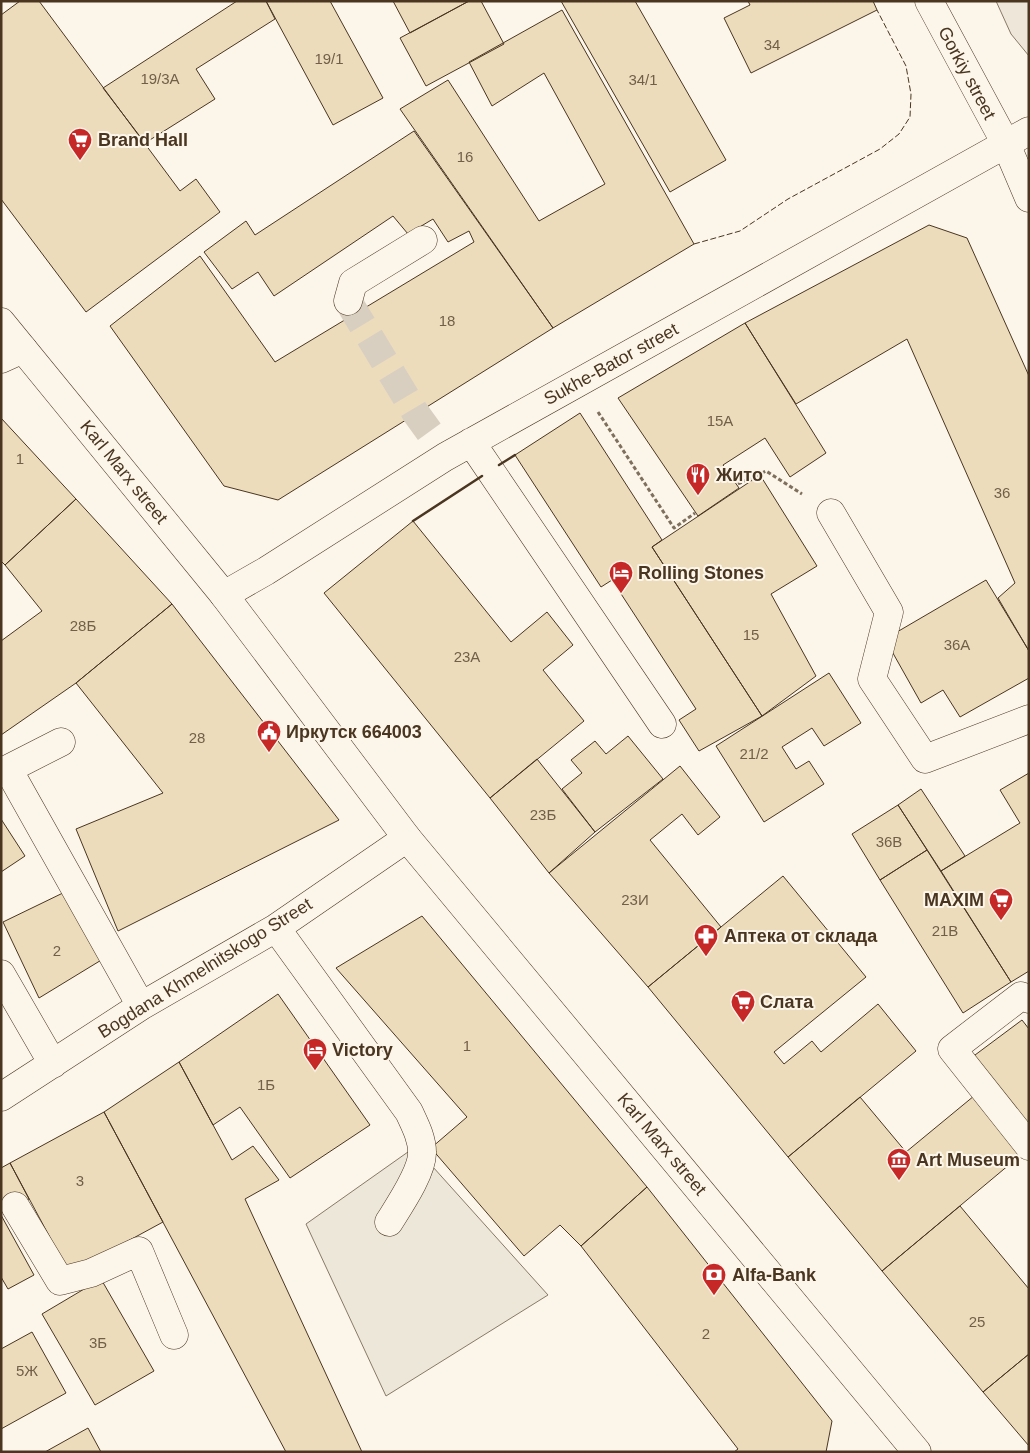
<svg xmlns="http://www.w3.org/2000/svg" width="1030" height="1453" viewBox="0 0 1030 1453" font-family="Helvetica,sans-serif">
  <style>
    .green { fill: #ede6d9; stroke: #887966 }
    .parking { fill: #ede7d9; stroke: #887966 }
    .building { fill: #ecdcbc; stroke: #4a3520 }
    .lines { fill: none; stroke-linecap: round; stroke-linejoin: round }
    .minor-tunnel { stroke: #d8cfc1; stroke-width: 28; stroke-dasharray: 28 14; stroke-linecap: butt }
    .minor-casing { stroke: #4a3520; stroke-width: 29 }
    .major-casing { stroke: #4a3520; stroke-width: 29 }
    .path { stroke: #7f6f5c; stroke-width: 3; stroke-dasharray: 4 2.5; stroke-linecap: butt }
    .minor { stroke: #fbf6e9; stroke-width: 28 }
    .major { stroke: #fbf6e9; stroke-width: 28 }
    .fence { stroke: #4a3520; stroke-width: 1; stroke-dasharray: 6 2.5; stroke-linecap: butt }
    .wall { stroke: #4a3520; stroke-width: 2.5 }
    .labels { text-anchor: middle; stroke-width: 4; stroke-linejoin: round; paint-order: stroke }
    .number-label { font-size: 15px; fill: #725f47 }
    .street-label { font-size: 18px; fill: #4a3520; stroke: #fbf6e9 }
    .poi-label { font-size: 18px; font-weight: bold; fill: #4a3520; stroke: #fbf6e9; text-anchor: start }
  </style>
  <rect width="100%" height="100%" fill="#fbf6e9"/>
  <path class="green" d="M 996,1 L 1029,1 L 1029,56 L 1011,34 Z"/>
  <path class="parking" d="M 415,1147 L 548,1295 L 386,1396 L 306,1224 Z"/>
  <path class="building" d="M 20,1 L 39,1 L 180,191 L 196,179 L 220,212 L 86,312 L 1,199 L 1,15 Z
    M 237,1 L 266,1 L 275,19 L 196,69 L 215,99 L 145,143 L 103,88 Z
    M 266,1 L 330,1 L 383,98 L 333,125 Z
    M 393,1 L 469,1 L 410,33 Z
    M 469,1 L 481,1 L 504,44 L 426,86 L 400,38 Z
    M 561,1 L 635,1 L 726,160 L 670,192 Z
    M 748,1 L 873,1 L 877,10 L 751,73 L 724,18 L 750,5 Z
    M 562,10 L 694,244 L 553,328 L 400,109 L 448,80 L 539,221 L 605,184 L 544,73 L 492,106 L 469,62 Z
    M 414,131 L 553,328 L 278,500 L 224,486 L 110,326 L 200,256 L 275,362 L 474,242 L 469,231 L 448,242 L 433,219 L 408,234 L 393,216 L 274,296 L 258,272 L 232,289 L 204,252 L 246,221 L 255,235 Z
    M 929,225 L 967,238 L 1029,376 L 1029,651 L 998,598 L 1015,583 L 907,339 L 796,404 L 745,323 Z
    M 745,323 L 826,453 L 790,477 L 765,438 L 723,465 L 739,488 L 698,516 L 618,398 Z
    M 580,413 L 662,540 L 652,547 L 762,716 L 699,751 L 679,720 L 696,709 L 612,580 L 601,587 L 515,455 Z
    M 1,418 L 76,499 L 5,565 L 1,561 Z
    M 760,475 L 817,566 L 771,594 L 816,676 L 762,716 L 652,547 Z
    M 76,499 L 172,604 L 76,683 L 1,735 L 1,641 L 42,611 L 5,565 Z
    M 413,521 L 511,642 L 547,612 L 573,645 L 543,670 L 584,721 L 490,798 L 324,593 Z
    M 986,580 L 1029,651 L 1029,678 L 960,717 L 943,690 L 921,703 L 885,639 Z
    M 172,604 L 339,820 L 118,931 L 76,829 L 163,793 L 76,683 Z
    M 829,673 L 861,723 L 824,746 L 812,728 L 782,747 L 796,769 L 809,761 L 824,784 L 764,822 L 716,746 Z
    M 628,736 L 663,779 L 595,832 L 562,789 L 582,773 L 571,760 L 595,741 L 606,754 Z
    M 537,759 L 595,832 L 549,873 L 490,798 Z
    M 680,766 L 720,817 L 698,835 L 682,814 L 650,840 L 721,927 L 648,987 L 549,873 Z
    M 1029,773 L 1029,971 L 1011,982 L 941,871 L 1020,823 L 1000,790 Z
    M 921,789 L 965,856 L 941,871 L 898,805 Z
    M 898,805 L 927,850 L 880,880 L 852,834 Z
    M 1,819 L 25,856 L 1,872 Z
    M 927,850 L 1011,982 L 963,1013 L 880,880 Z
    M 783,876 L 866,977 L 774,1052 L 784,1064 L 812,1041 L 821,1052 L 878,1004 L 916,1051 L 788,1157 L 648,987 Z
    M 67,891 L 103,959 L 39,998 L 3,922 Z
    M 422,916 L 647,1187 L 581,1246 L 560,1225 L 524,1256 L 431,1148 L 467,1117 L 336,968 Z
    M 278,994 L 370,1125 L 290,1178 L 240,1107 L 213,1125 L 179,1062 Z
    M 1022,1020 L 1029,1029 L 1029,1135 L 971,1058 Z
    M 179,1062 L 232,1160 L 253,1146 L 279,1180 L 245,1199 L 362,1452 L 286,1452 L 104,1112 Z
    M 980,1091 L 1028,1149 L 882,1271 L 788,1157 L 860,1097 L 906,1152 Z
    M 104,1112 L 163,1222 L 69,1273 L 10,1163 Z
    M 10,1163 L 29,1199 L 1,1213 L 1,1168 Z
    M 647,1187 L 832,1421 L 826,1452 L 734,1452 L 738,1449 L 581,1246 Z
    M 960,1206 L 1029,1289 L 1029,1354 L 983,1392 L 882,1271 Z
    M 1,1215 L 34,1275 L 8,1289 L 1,1277 Z
    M 101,1279 L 154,1371 L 95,1405 L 42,1314 Z
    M 32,1332 L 66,1393 L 1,1429 L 1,1349 Z
    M 1029,1354 L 1029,1446 L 983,1392 Z
    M 88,1428 L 101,1452 L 45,1452 Z"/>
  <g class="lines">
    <path class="minor-tunnel" d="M 348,301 L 415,412 L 436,441"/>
    <defs>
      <path id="minor" d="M 929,1 L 1006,144 L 1029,198
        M 348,301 L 353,283 L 423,240
        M 1,359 L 23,349
        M 471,442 L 662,724
        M 831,513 L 889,612 L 872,679 L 925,759 L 1029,719
        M 224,595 L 266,571 L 445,457 L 1029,131
        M 61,742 L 8,769 L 141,1006
        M 276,928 L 409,1112 C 415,1125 422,1138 422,1152 C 423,1171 399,1206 389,1222
        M 1,974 L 53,1064
        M 1029,999 L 1021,996 L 952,1049 L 1029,1146
        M 1,1097 L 141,1006 L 276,928 L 407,838
        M 15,1206 L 60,1281 L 91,1273 L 139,1251 L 174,1335"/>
      <path id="major" d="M 1,322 L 224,595 L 407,838 L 917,1452"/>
    </defs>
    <use href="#minor" class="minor-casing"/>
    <use href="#major" class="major-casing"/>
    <path class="path" d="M 598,412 L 674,528 L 695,513
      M 738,484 L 766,471 L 802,494"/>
    <use href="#minor" class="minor"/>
    <use href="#major" class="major"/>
    <path class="fence" d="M 694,244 L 740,231 L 788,199 L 880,149 L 899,134 L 910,117 L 911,94 L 906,66 L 877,10"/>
    <path class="wall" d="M 499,465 L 515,455
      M 413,521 L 482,476"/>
  </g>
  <defs>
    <symbol id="supermarket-pin" viewBox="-11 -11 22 30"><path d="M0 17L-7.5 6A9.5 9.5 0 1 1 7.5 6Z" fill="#c62828" stroke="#fbf6e9"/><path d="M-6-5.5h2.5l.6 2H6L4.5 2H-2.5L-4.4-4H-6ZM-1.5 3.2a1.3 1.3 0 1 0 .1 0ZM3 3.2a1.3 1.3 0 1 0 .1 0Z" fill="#fff"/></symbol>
    <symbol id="restaurant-pin" viewBox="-11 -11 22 30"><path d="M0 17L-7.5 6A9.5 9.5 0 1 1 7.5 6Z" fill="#c62828" stroke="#fbf6e9"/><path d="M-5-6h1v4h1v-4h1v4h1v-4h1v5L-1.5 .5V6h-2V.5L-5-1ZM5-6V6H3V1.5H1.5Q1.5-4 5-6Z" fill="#fff"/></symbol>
    <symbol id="hotel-pin" viewBox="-11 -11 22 30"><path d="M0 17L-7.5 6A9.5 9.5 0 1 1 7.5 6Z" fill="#c62828" stroke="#fbf6e9"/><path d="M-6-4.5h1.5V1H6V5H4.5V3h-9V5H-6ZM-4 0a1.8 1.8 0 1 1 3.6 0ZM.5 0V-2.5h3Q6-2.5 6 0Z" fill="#fff"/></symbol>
    <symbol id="civic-pin" viewBox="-11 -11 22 30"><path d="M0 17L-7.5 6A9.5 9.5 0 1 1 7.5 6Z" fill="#c62828" stroke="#fbf6e9"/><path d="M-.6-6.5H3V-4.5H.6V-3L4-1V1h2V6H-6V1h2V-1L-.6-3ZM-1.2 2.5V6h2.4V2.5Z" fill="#fff"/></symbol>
    <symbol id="pharmacy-pin" viewBox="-11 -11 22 30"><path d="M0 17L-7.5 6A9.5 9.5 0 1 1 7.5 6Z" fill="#c62828" stroke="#fbf6e9"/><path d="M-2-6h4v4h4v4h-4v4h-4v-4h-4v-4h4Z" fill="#fff"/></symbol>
    <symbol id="museum-pin" viewBox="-11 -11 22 30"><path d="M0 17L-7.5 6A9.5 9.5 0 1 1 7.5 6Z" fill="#c62828" stroke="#fbf6e9"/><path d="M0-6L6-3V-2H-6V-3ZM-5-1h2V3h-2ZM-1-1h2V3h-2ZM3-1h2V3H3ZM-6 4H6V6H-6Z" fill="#fff"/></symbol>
    <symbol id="bank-pin" viewBox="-11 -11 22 30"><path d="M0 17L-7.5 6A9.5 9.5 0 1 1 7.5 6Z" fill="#c62828" stroke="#fbf6e9"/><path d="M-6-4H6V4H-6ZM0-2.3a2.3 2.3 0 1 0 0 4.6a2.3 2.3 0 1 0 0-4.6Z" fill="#fff"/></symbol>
  </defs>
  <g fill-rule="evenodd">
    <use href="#supermarket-pin" x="66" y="126" width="28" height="38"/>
    <use href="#restaurant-pin" x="684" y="461" width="28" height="38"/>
    <use href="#hotel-pin" x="607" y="559" width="28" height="38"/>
    <use href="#civic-pin" x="255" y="718" width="28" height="38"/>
    <use href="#supermarket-pin" x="987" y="886" width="28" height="38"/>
    <use href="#pharmacy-pin" x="692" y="922" width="28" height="38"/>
    <use href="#supermarket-pin" x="729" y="988" width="28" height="38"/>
    <use href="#hotel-pin" x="301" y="1036" width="28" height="38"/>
    <use href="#museum-pin" x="885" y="1146" width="28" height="38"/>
    <use href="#bank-pin" x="700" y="1261" width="28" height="38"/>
  </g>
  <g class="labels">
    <g class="number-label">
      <text x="772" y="50">34</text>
      <text x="329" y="64">19/1</text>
      <text x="160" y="84">19/3А</text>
      <text x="643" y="85">34/1</text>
      <text x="465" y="162">16</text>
      <text x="447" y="326">18</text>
      <text x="720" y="426">15А</text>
      <text x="20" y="464">1</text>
      <text x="1002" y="498">36</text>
      <text x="83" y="631">28Б</text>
      <text x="751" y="640">15</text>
      <text x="957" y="650">36А</text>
      <text x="467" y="662">23А</text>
      <text x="197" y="743">28</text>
      <text x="754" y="759">21/2</text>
      <text x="543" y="820">23Б</text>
      <text x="889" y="847">36В</text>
      <text x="635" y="905">23И</text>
      <text x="945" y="936">21В</text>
      <text x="57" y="956">2</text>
      <text x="467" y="1051">1</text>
      <text x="266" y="1090">1Б</text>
      <text x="80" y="1186">3</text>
      <text x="977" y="1327">25</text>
      <text x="706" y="1339">2</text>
      <text x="98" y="1348">3Б</text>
      <text x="27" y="1376">5Ж</text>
    </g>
    <g class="street-label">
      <text transform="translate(967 73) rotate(62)" y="6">Gorkiy street</text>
      <text transform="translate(611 364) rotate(-29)" y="6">Sukhe-Bator street</text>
      <text transform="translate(124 472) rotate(51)" y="6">Karl Marx street</text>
      <text transform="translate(205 968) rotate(-32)" y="6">Bogdana Khmelnitskogo Street</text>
      <text transform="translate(662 1144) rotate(50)" y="6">Karl Marx street</text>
    </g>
    <g class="poi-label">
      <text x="98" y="146">Brand Hall</text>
      <text x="716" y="481">Жито</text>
      <text x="638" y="579">Rolling Stones</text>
      <text x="286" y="738">Иркутск 664003</text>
      <text x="984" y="906" text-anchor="end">MAXIM</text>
      <text x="724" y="942">Аптека от склада</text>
      <text x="760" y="1008">Слата</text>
      <text x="332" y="1056">Victory</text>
      <text x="916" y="1166">Art Museum</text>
      <text x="732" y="1281">Alfa-Bank</text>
    </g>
  </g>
  <rect width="1030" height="1453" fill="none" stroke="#4a3520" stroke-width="5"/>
</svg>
